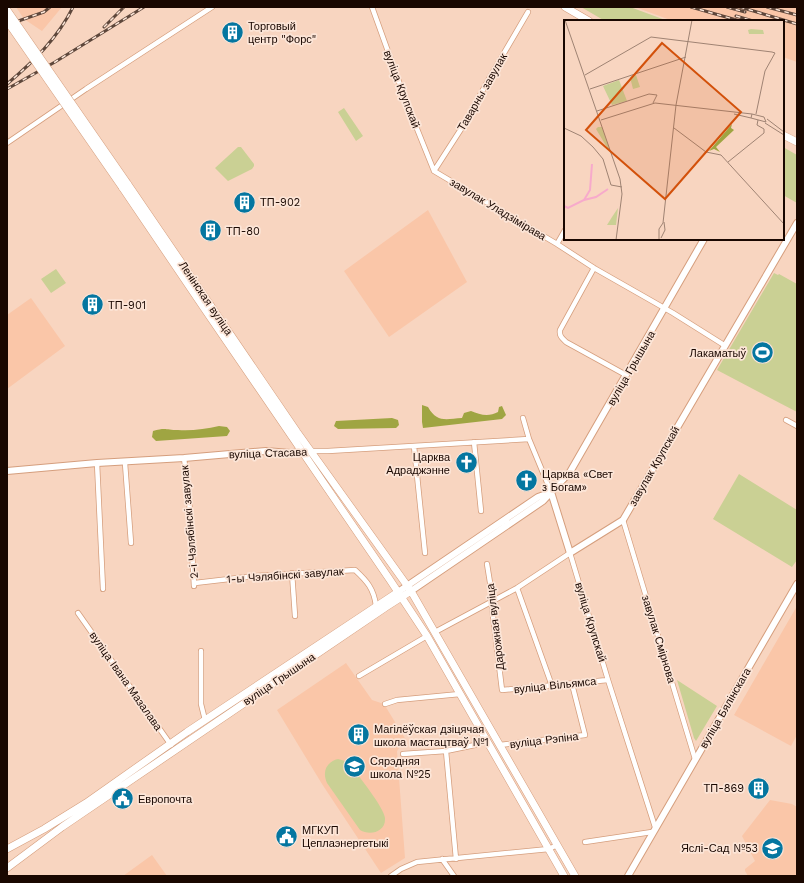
<svg xmlns="http://www.w3.org/2000/svg" width="804" height="883" viewBox="0 0 804 883" font-family="'Work Sans',sans-serif">
  <style>
    .built { fill: #fac6a8 }
    .green { fill: #cad094 }
    .forest { fill: #9fa542 }
    .lines { fill: none; stroke-linecap: round; stroke-linejoin: round }
    .street-casing { stroke: #d59e7d; stroke-width: 6 }
    .secondary-casing { stroke: #d59e7d; stroke-width: 8 }
    .primary-casing { stroke: #d59e7d; stroke-width: 8 }
    .street { stroke: #fff; stroke-width: 4.5 }
    .secondary { stroke: #fff; stroke-width: 6 }
    .primary { stroke: #fff; stroke-width: 7 }
    .rail-casing { stroke: #5e473b; stroke-width: 3 }
    .rail { stroke: #fce5d7; stroke-width: 1.5; stroke-dasharray: 4.5; stroke-linecap: butt }
    .primary-bridge-casing { stroke: #d59e7d; stroke-width: 8; stroke-linecap: butt }
    .primary-bridge { stroke: #fff; stroke-width: 7 }
    .labels { text-anchor: middle; stroke-width: 3.5; stroke-linejoin: round; paint-order: stroke }
    .poi-label { font-size: 11px; fill: #190700; stroke: #fce5d7; text-anchor: start }
    .street-label { font-size: 11px; fill: #190700; stroke: #fce5d7 }
    .inset-river { fill: none; stroke: #f7aacb; stroke-width: 2 }
    .inset-road { fill: none; stroke: #9f8373; stroke-width: 1 }
    .view { fill: #d3510b; fill-opacity: 0.15; stroke: #d3510b; stroke-width: 2 }
    .inset-edge { fill: none; stroke: #190700; stroke-width: 2 }
  </style>
  <rect width="100%" height="100%" fill="#f8d5c0"/>
  <path class="built" d="M 16,7 L 62,7 L 42,31 L 24,19 Z
    M 635,7 L 797,7 L 797,62 L 783,57 L 783,21 L 673,21 Z
    M 428,210 L 467,282 L 389,337 L 344,271 Z
    M 31,298 L 65,346 L 7,389 L 7,315 Z
    M 797,606 L 797,735 L 791,746 L 734,715 Z
    M 346,663 L 372,700 L 384,704 L 406,740 L 397,751 L 405,858 L 381,873 L 322,784 L 277,710 Z
    M 770,800 L 792,804 L 797,807 L 797,876 L 748,876 L 745,871 L 745,869 L 755,861 L 742,836 Z
    M 152,855 L 167,876 L 123,876 Z"/>
  <path class="green" d="M 581,7 L 630,7 L 668,21 L 605,21 Z
    M 344,108 L 363,136 L 356,141 L 338,112 Z
    M 238,147 L 241,147 L 254,164 L 254,166 L 252,169 L 228,181 L 215,168 Z
    M 783,147 L 797,155 L 797,203 L 783,195 Z
    M 56,269 L 66,283 L 51,293 L 41,279 Z
    M 774,273 L 778,275 L 779,274 L 797,284 L 797,412 L 717,370 Z
    M 739,474 L 797,510 L 797,560 L 792,567 L 713,519 Z
    M 677,680 L 717,706 L 696,741 L 694,738 Z
    M 338,759 L 345,761 L 351,765 C 358,776 384,807 385,818 C 386,832 370,836 360,830 L 327,783 C 322,772 326,762 338,759 Z"/>
  <path class="forest" d="M 422,405 L 428,407 C 437,423 446,419 462,418 L 464,413 L 471,411 C 480,415 489,417 498,412 L 499,407 L 502,406 L 506,415 L 502,419 L 423,428 L 422,422 Z
    M 392,418 L 398,420 L 399,425 L 396,428 L 338,429 L 334,426 L 336,421 Z
    M 219,426 L 227,427 L 230,431 L 227,436 L 156,441 L 152,437 L 153,431 C 166,427 166,430 178,430 C 191,431 206,429 219,426 Z"/>
  <g class="lines">
    <defs>
      <path id="street" d="M 372,7 L 407,104 L 434,171
        M 7,143 L 86,89 L 212,7
        M 434,171 L 557,244 L 594,268 L 673,313 L 724,345
        M 434,171 L 463,126 L 490,77 L 528,12
        M 557,244 L 565,230
        M 594,268 L 560,330 C 559,336 562,338 566,342 L 626,375
        M 523,418 L 529,439 L 551,492
        M 786,420 L 797,426
        M 474,442 L 481,511
        M 414,446 L 425,553
        M 309,451 L 328,451 L 529,439
        M 184,458 L 189,497 L 194,586
        M 97,463 L 103,589
        M 125,463 L 131,543
        M 623,520 L 695,759
        M 487,564 L 493,601 L 492,608 L 502,690 L 608,680
        M 292,573 L 295,616
        M 195,583 L 255,576 L 355,570 C 367,581 374,589 376,606
        M 517,588 L 552,686
        M 78,613 L 171,745
        M 435,632 L 517,588 L 570,553 L 608,680 L 655,827
        M 201,651 L 201,704 L 205,720
        M 359,676 L 427,636
        M 385,704 L 397,700 L 460,694
        M 500,745 L 585,735 L 572,684
        M 446,751 L 456,859
        M 403,754 L 446,751 L 475,745
        M 585,842 L 652,832
        M 442,859 L 454,876
        M 391,876 L 401,869 L 417,862 L 549,849 L 557,845"/>
      <path id="secondary" d="M 7,471 L 97,463 L 184,458 L 266,451 L 290,453 L 303,452
        M 551,492 L 570,553 L 623,520 L 797,223
        M 411,591 L 543,501 L 570,472 L 704,239
        M 398,592 L 538,497 L 549,493
        M 628,876 L 797,584"/>
      <path id="primary" d="M 565,7 L 589,21
        M 783,135 L 797,142
        M 127,183 L 297,432 L 411,591 L 575,876
        M 122,187 L 206,311 L 390,580 L 427,636 L 564,876
        M 7,849 L 44,829 L 86,803 L 187,732 L 398,592
        M 7,868 L 62,827 L 386,607 L 411,591"/>
    </defs>
    <use href="#street" class="street-casing"/>
    <use href="#secondary" class="secondary-casing"/>
    <use href="#primary" class="primary-casing"/>
    <use href="#street" class="street"/>
    <use href="#secondary" class="secondary"/>
    <use href="#primary" class="primary"/>
    <defs>
      <path id="rail" d="M 691,7 L 740,21
        M 727,7 L 745,12
        M 740,7 L 797,24
        M 767,7 L 797,15
        M 736,16 L 753,21
        M 7,25 L 44,12 L 50,7
        M 104,27 L 124,7
        M 7,84 C 33,62 58,38 73,7
        M 7,89 L 55,62 L 144,7"/>
    </defs>
    <use href="#rail" class="rail-casing"/>
    <use href="#rail" class="rail"/>
    <defs>
      <path id="primary-bridge" d="M 7,10 L 127,183
        M 7,21 L 122,187"/>
    </defs>
    <use href="#primary-bridge" class="primary-bridge-casing"/>
    <use href="#primary-bridge" class="primary-bridge"/>
  </g>
  <defs>
    <symbol id="building-disc" viewBox="-11 -11 22 22"><circle r="9.5" fill="#0476a0" stroke="#fce5d7"/><path d="M-4-6H4V6H1V3H-1V6H-4ZM-2.5-4.3h1.7v1.8h-1.7ZM.8-4.3h1.7v1.8H.8ZM-2.5-1h1.7V.8h-1.7ZM.8-1h1.7V.8H.8Z" fill="#fff"/></symbol>
    <symbol id="stadium-disc" viewBox="-11 -11 22 22"><circle r="9.5" fill="#0476a0" stroke="#fce5d7"/><path d="M0-5a6.5 5 0 1 0 0 10a6.5 5 0 1 0 0-10ZM-3.5-1.8h7v3.6h-7Z" fill="#fff"/></symbol>
    <symbol id="church-disc" viewBox="-11 -11 22 22"><circle r="9.5" fill="#0476a0" stroke="#fce5d7"/><path d="M-1.2-6h2.4v3.5h3.3v2.4h-3.3V6h-2.4V-.1h-3.3v-2.4h3.3Z" fill="#fff"/></symbol>
    <symbol id="school-disc" viewBox="-11 -11 22 22"><circle r="9.5" fill="#0476a0" stroke="#fce5d7"/><path d="M0-5L7-2L0 1L-7-2ZM-4 1L0 2.5L4 1V4Q0 6-4 4Z" fill="#fff"/></symbol>
    <symbol id="civic-disc" viewBox="-11 -11 22 22"><circle r="9.5" fill="#0476a0" stroke="#fce5d7"/><path d="M-.6-6.5H3V-4.5H.6V-3L4-1V1h2V6H-6V1h2V-1L-.6-3ZM-1.2 2.5V6h2.4V2.5Z" fill="#fff"/></symbol>
  </defs>
  <g fill-rule="evenodd">
    <use href="#building-disc" x="220" y="20" width="25" height="25"/>
    <use href="#building-disc" x="232" y="190" width="25" height="25"/>
    <use href="#building-disc" x="198" y="218" width="25" height="25"/>
    <use href="#building-disc" x="80" y="292" width="25" height="25"/>
    <use href="#stadium-disc" x="750" y="340" width="25" height="25"/>
    <use href="#church-disc" x="454" y="450" width="25" height="25"/>
    <use href="#church-disc" x="514" y="468" width="25" height="25"/>
    <use href="#building-disc" x="346" y="722" width="25" height="25"/>
    <use href="#school-disc" x="342" y="754" width="25" height="25"/>
    <use href="#building-disc" x="746" y="776" width="25" height="25"/>
    <use href="#civic-disc" x="110" y="786" width="25" height="25"/>
    <use href="#civic-disc" x="274" y="824" width="25" height="25"/>
    <use href="#school-disc" x="760" y="836" width="25" height="25"/>
  </g>
  <g class="labels">
    <g class="poi-label">
      <text x="248" y="30">Торговый<tspan x="248" dy="13">центр "Форс"</tspan></text>
      <text x="260" y="206">ТП-902</text>
      <text x="226" y="235">ТП-80</text>
      <text x="108" y="309">ТП-901</text>
      <text x="746" y="357" text-anchor="end">Лакаматыў</text>
      <text x="450" y="461" text-anchor="end">Царква<tspan x="450" dy="13">Адраджэнне</tspan></text>
      <text x="542" y="478">Царква «Свет<tspan x="542" dy="13">з Богам»</tspan></text>
      <text x="374" y="733">Магілёўская дзіцячая<tspan x="374" dy="13">школа мастацтваў №1</tspan></text>
      <text x="370" y="765">Сярэдняя<tspan x="370" dy="13">школа №25</tspan></text>
      <text x="744" y="792" text-anchor="end">ТП-869</text>
      <text x="138" y="803">Европочта</text>
      <text x="302" y="834">МГКУП<tspan x="302" dy="13">Цеплаэнергетыкі</tspan></text>
      <text x="758" y="852" text-anchor="end">Яслі-Сад №53</text>
    </g>
    <g class="street-label">
      <text transform="translate(402 89) rotate(69)" y="4">вуліца Крупскай</text>
      <text transform="translate(482 92) rotate(-60)" y="4">Таварны завулак</text>
      <text transform="translate(498 209) rotate(31)" y="4">завулак Уладзімірава</text>
      <text transform="translate(206 298) rotate(56)" y="4">Ленінская вуліца</text>
      <text transform="translate(631 368) rotate(-60)" y="4">вуліца Грышына</text>
      <text transform="translate(268 453) rotate(-2)" y="4">вуліца Стасава</text>
      <text transform="translate(654 466) rotate(-60)" y="4">завулак Крупскай</text>
      <text transform="translate(189 522) rotate(-95)" y="4">2-і Чэлябінскі завулак</text>
      <text transform="translate(285 575) rotate(-4)" y="4">1-ы Чэлябінскі завулак</text>
      <text transform="translate(591 622) rotate(73)" y="4">вуліца Крупскай</text>
      <text transform="translate(495 627) rotate(-97)" y="4">Дарожная вуліца</text>
      <text transform="translate(659 639) rotate(73)" y="4">завулак Смірнова</text>
      <text transform="translate(279 679) rotate(-34)" y="4">вуліца Грышына</text>
      <text transform="translate(126 681) rotate(55)" y="4">вуліца Iвана Мазалава</text>
      <text transform="translate(555 685) rotate(-6)" y="4">вуліца Вільямса</text>
      <text transform="translate(725 708) rotate(-60)" y="4">вуліца Бялінскага</text>
      <text transform="translate(544 740) rotate(-7)" y="4">вуліца Рэпіна</text>
    </g>
  </g>
  <g transform="translate(564 20)">
    <rect width="220" height="220" fill="#f8d5c0"/>
    <path d="M 187,9 L 199,10 L 200,14 L 185,14 L 184,10 ZM 72,55 L 76,67 L 69,69 L 66,57 ZM 55,60 L 63,81 L 48,85 L 39,66 ZM 34,107 L 38,107 L 47,134 L 32,109 ZM 54,188 L 52,205 L 43,205 L 48,197 Z" fill="#cad094"/>
    <path d="M 168,104 L 167,108 L 170,110 L 152,127 L 156,132 L 150,129 L 145,131 Z" fill="#9fa542"/>
    <path class="inset-river" d="M 20,180 L 32,177 L 44,169M 0,186 L 4,188 L 20,180 L 26,170 L 28,144"/>
    <path class="inset-road" d="M 1,0 L 56,159 L 58,174 L 52,220M 21,55 L 87,17 L 208,32 L 211,33 L 201,51 L 192,94M 26,69 L 122,37M 33,91 L 85,74 L 93,75 L 89,83M 170,94 L 187,98M 188,94 L 200,97 L 202,102 L 187,98 ZM 203,99 L 220,112M 37,100 L 91,83 L 188,94M 201,103 L 220,115M 0,108 L 17,116 L 29,127 L 39,139 L 47,165 L 58,167M 110,108 L 142,132 L 157,135 L 220,204M 164,142 L 200,113 L 200,109 L 193,105 L 194,100M 97,218 L 101,210 L 100,202M 95,220 L 95,209 L 99,203 L 112,85 L 128,0"/>
    <path class="view" d="M 98,23 L 177,92 L 101,179 L 22,110 Z"/>
    <rect width="220" height="220" class="inset-edge"/>
  </g>
  <rect width="804" height="883" fill="none" stroke="#190700" stroke-width="16"/>
</svg>
